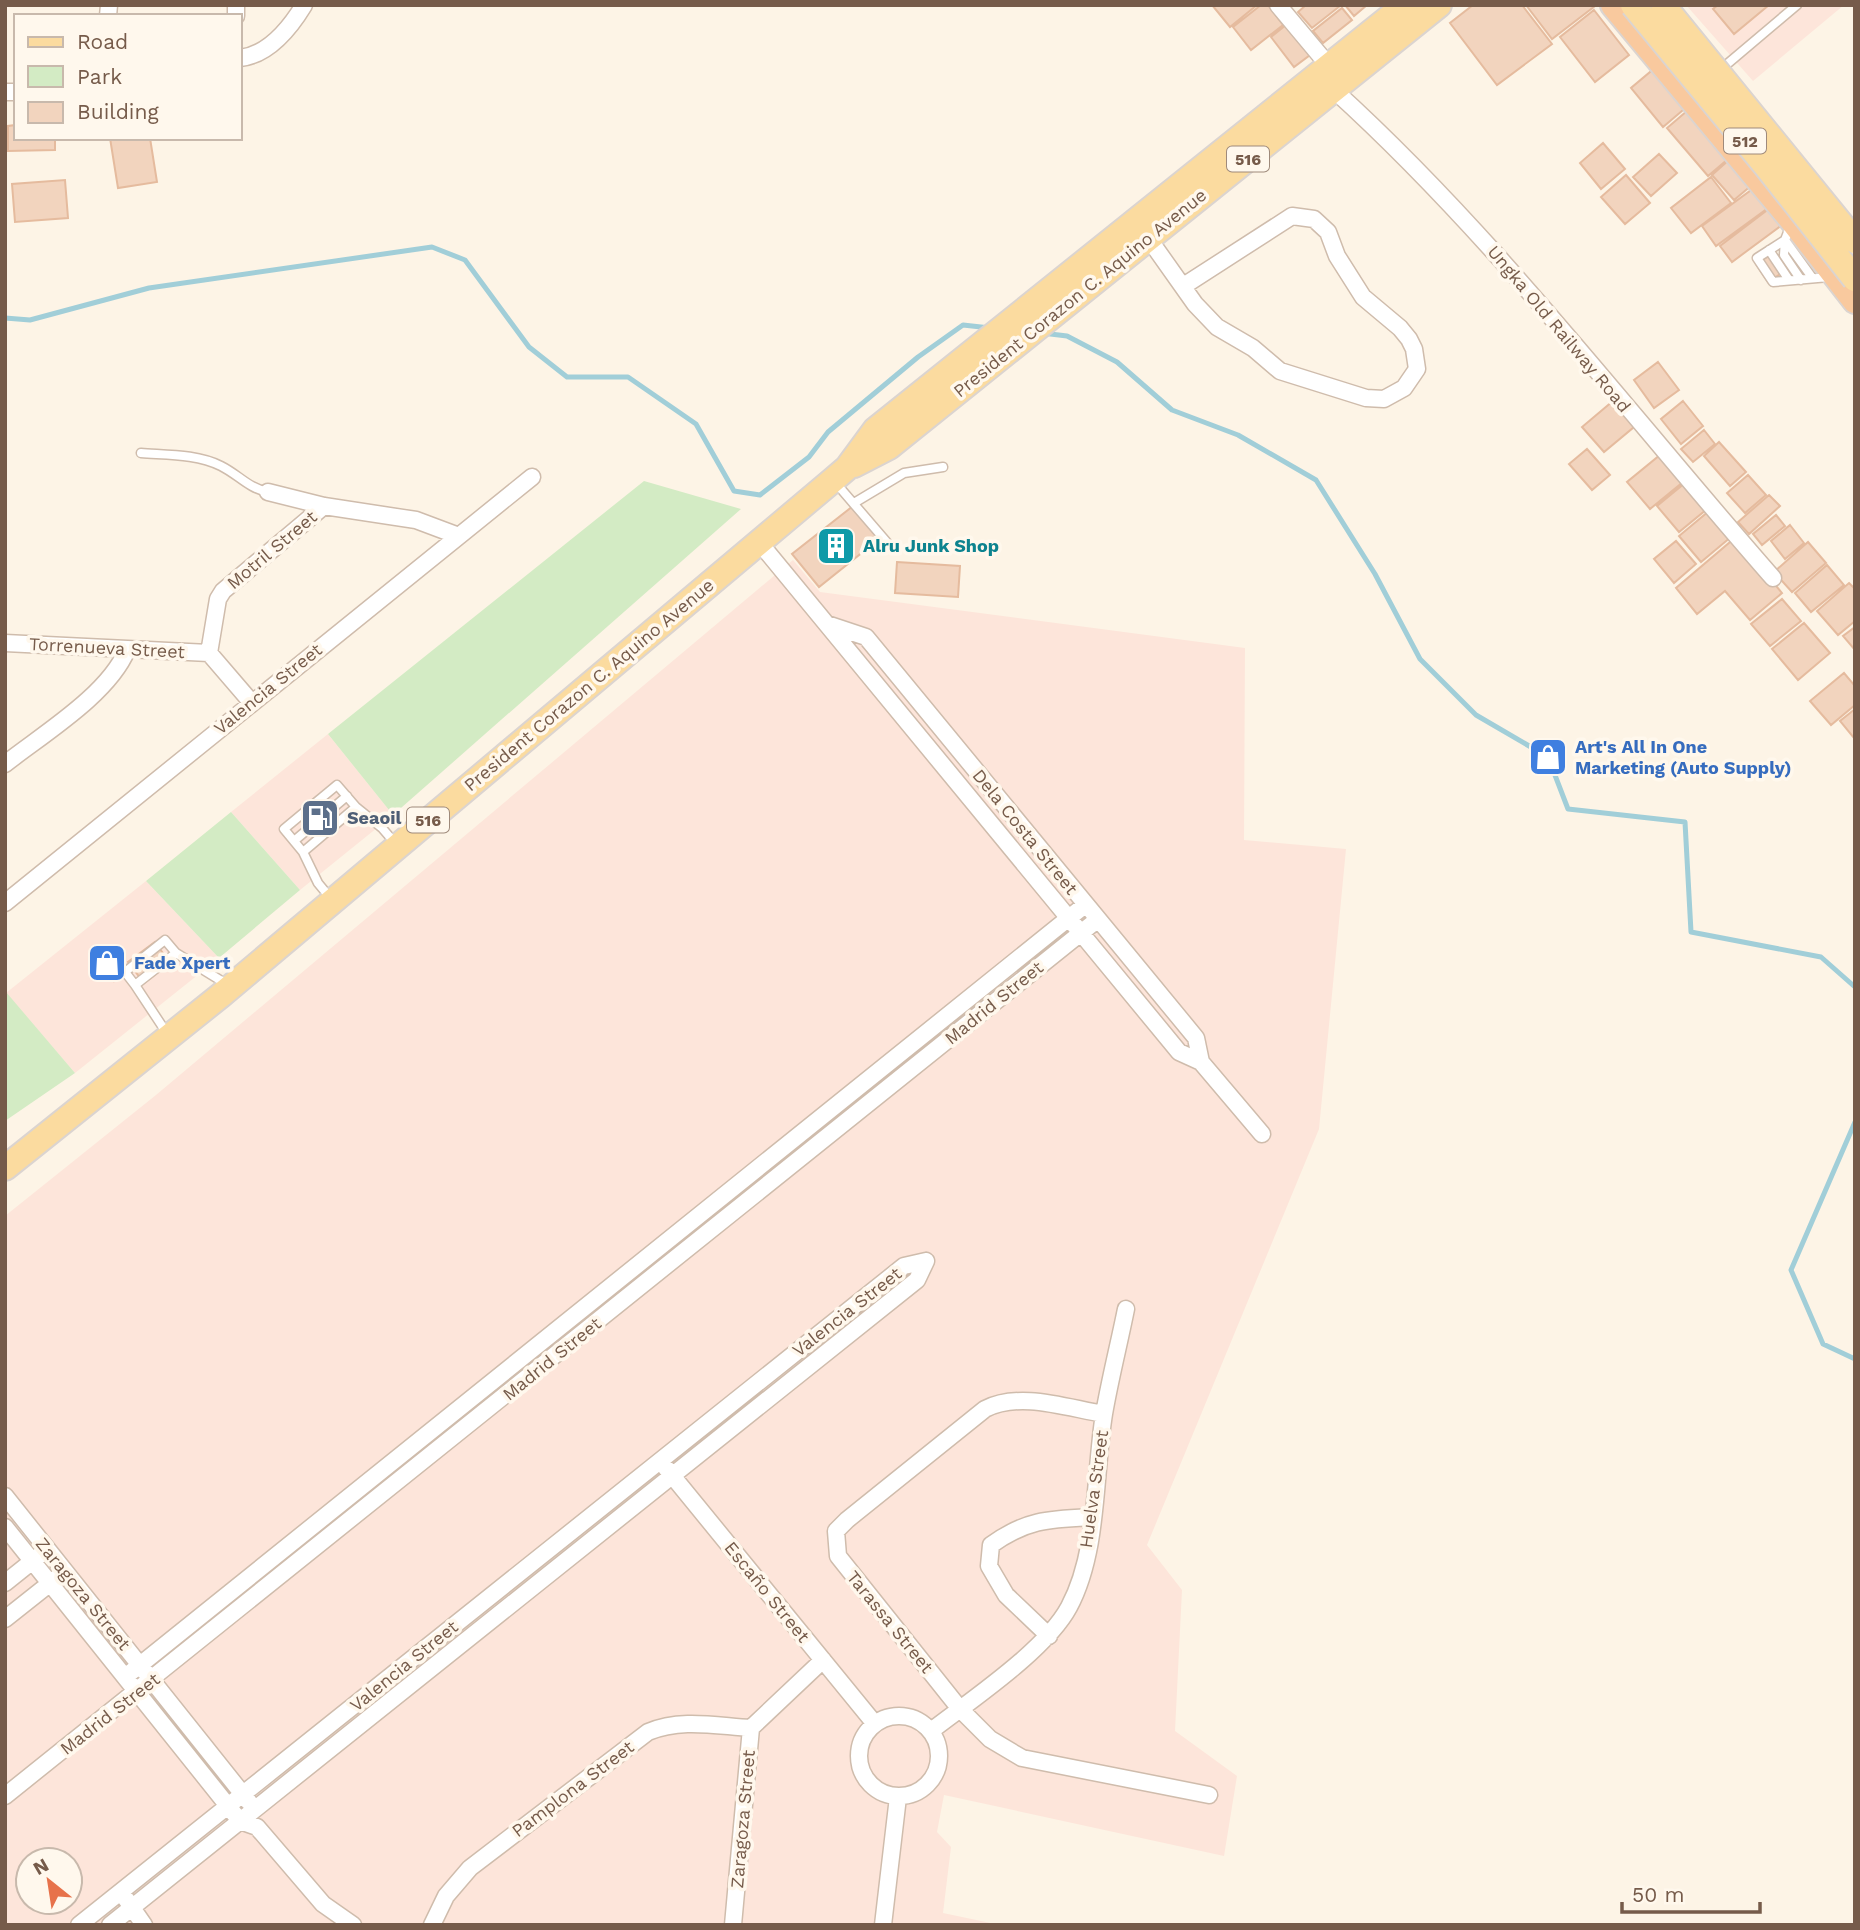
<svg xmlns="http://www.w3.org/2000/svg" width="1860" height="1930" viewBox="0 0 1860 1930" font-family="'Work Sans',sans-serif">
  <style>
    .commercial { fill: #fde5da; fill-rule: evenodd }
    .green { fill: #d3ebc4 }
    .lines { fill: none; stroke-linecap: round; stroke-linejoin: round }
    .stream { stroke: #a1ced8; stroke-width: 5 }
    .building { fill: #f2d4be; stroke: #e5bb9e; stroke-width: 2 }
    .service-casing { stroke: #cfbcac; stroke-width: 11 }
    .minor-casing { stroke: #cfbcac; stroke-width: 19 }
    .primary-casing { stroke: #dbd4d0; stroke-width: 28 }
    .trunk-casing { stroke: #dbd4d0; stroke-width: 28 }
    .service { stroke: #fff; stroke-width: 8 }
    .minor { stroke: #fff; stroke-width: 16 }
    .primary { stroke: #fbdb9f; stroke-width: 24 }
    .trunk { stroke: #f9c99e; stroke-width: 24 }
    .primary-bridge-casing { stroke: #dbd4d0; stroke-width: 28; stroke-linecap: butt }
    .primary-bridge { stroke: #fbdb9f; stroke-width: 24 }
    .labels { text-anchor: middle; stroke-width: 7; stroke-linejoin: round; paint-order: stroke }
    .shield { fill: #fff8ed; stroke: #9f8a7b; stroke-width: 2 }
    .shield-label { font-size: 16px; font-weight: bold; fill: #765b4a }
    .street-label { font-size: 18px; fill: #765b4a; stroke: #fff8ed }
    .culture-label { font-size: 18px; font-weight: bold; fill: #0d838f; stroke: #fff8ed; text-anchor: start }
    .shop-label { font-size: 18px; font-weight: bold; fill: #366cbe; stroke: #fff8ed; text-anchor: start }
    .service-label { font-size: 18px; font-weight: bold; fill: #4e5e75; stroke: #fff8ed; text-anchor: start }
  </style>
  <rect width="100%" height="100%" fill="#fdf4e6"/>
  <path class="commercial" d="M 1686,5 L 1844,5 L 1753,81 Z
    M 793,560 L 820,592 L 1245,648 L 1244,840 L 1346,849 L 1319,1129 L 1147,1545 L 1182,1590 L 1175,1731 L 1237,1776 L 1224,1856 L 944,1795 L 937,1832 L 951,1847 L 943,1913 L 1000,1925 L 5,1925 L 5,1216 L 156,1095 ZM 28,1860 L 70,1860 L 70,1902 L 28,1902 Z
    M 328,734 L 393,815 L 300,890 L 231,812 Z
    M 146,881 L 219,958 L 75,1073 L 6,993 Z"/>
  <path class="green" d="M 644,481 L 741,509 L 393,815 L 328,734 Z
    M 231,812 L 300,890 L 219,958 L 146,881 Z
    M 6,992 L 75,1073 L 5,1121 L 5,993 Z"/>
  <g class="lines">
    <path class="stream" d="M 5,318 L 30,320 L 149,288 L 432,247 L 465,260 L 529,347 L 567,377 L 628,377 L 696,424 L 734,491 L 760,495 L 809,457 L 828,432 L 918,357 L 963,325 L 990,328
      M 1042,333 L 1067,336 L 1117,362 L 1172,410 L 1238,435 L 1316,480 L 1375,574 L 1420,659 L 1476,715 L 1548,757 L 1568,809 L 1685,822 L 1691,932 L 1821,957 L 1855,987
      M 1855,1122 L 1791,1270 L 1823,1344 L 1855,1359"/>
  </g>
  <path class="building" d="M 1212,5 L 1257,5 L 1230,27 Z
    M 1261,5 L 1268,5 L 1283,25 L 1251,50 L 1233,27 Z
    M 1306,5 L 1339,5 L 1340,6 L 1312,28 L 1298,12 Z
    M 1345,5 L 1367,5 L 1354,16 Z
    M 1473,5 L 1522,5 L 1552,44 L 1497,85 L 1450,23 Z
    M 1526,5 L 1595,5 L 1595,6 L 1552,39 Z
    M 1718,5 L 1769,5 L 1734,34 L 1713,9 Z
    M 1342,8 L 1352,20 L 1323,43 L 1313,31 Z
    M 1594,10 L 1629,55 L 1595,82 L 1560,37 Z
    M 1286,25 L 1310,55 L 1294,67 L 1271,37 Z
    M 1656,67 L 1689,105 L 1663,127 L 1631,88 Z
    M 1687,111 L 1728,159 L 1708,176 L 1667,128 Z
    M 16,125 L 16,138 L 55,138 L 55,150 L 8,151 L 8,126 Z
    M 110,138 L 150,138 L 157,182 L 118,188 Z
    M 1603,143 L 1625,169 L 1601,189 L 1580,163 Z
    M 1659,154 L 1677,173 L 1651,196 L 1633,177 Z
    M 1730,159 L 1752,185 L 1734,200 L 1712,175 Z
    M 1626,175 L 1650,203 L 1625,224 L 1601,197 Z
    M 1711,177 L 1731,203 L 1691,233 L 1671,208 Z
    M 65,180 L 68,218 L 15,222 L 12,184 Z
    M 1754,188 L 1768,208 L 1716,246 L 1702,226 Z
    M 1770,208 L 1782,225 L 1732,262 L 1720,246 Z
    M 1773,253 L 1785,271 L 1768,282 L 1756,264 Z
    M 1802,255 L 1812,270 L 1796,280 L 1786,265 Z
    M 1658,362 L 1679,390 L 1654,408 L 1634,380 Z
    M 1613,401 L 1634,427 L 1604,452 L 1582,427 Z
    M 1683,401 L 1703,426 L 1681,444 L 1661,419 Z
    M 1704,430 L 1715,444 L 1693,462 L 1681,449 Z
    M 1719,442 L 1746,472 L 1730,486 L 1704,456 Z
    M 1587,449 L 1610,475 L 1592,490 L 1569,464 Z
    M 1660,455 L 1683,482 L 1650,509 L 1627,482 Z
    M 1748,475 L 1766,495 L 1745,513 L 1727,493 Z
    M 1685,483 L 1707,509 L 1679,532 L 1657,506 Z
    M 1769,495 L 1780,506 L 1749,534 L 1738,522 Z
    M 853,506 L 879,539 L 819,587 L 792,554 Z
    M 1709,511 L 1731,537 L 1701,562 L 1679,536 Z
    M 1776,515 L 1785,526 L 1762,545 L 1753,534 Z
    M 1790,525 L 1804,543 L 1785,559 L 1771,541 Z
    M 1736,537 L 1782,593 L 1750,620 L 1725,591 L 1697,614 L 1676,588 Z
    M 1676,541 L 1696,564 L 1674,583 L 1654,559 Z
    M 1808,542 L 1826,563 L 1792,592 L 1774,572 Z
    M 897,562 L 960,566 L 958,597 L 895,593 Z
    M 1827,565 L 1844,585 L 1811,612 L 1795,593 Z
    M 1849,583 L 1855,589 L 1855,621 L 1838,635 L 1817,611 Z
    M 1782,599 L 1801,621 L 1770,646 L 1751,624 Z
    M 1804,623 L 1830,653 L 1798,680 L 1772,649 Z
    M 1855,627 L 1855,650 L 1843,636 Z
    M 1844,673 L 1855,686 L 1855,705 L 1831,725 L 1810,701 Z
    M 1855,709 L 1855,737 L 1854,738 L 1840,721 Z
    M 316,797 L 340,825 L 323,839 L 300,811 Z
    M 155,942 L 170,963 L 144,983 L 128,962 Z
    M 100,947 L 122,974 L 114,981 L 91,953 Z"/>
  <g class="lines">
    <defs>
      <path id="service" d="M 1726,65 L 1797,5
        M 1790,227 L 1785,240 L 1757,258 L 1773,282 L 1829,277
        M 1785,240 L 1784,255 L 1801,280
        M 1785,240 L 1811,276
        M 1769,250 L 1789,280
        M 141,453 C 167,455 197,454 221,466 C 239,475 248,488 268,492
        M 835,482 L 891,547
        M 854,503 L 904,473 L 943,467
        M 337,785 L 356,807 L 303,852 L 284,829 Z
        M 356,807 L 382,828 L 395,843
        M 294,841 L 347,796
        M 303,852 L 318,883 L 332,900
        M 165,940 L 176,953 L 135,985 L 125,972 Z
        M 176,953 L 228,985
        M 135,985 L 168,1035"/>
      <path id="minor" d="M 1278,5 L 1329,66
        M 108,16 L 109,5
        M 236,16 L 236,5
        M 240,58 C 268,55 290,28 304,5
        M 1334,90 C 1496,237 1629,414 1773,578
        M 5,92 L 16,92
        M 1149,239 L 1195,304 L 1217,327 L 1253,348 L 1280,371 L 1366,398 L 1384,399 L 1404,388 L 1417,369 L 1414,349 L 1409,339 L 1400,328 L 1363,297 L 1337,256 L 1328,232 L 1314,219 L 1292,216 L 1185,285
        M 268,492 L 324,506 L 416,520 L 456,535
        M 759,542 L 1179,1052 L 1201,1062 L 1262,1134
        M 827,624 L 866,637 L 1196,1038 L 1201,1062
        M 5,643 L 209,653
        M 209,653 L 218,599 L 223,591 L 324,506
        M 209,653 L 252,703
        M 5,764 C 43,734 108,695 127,650
        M 5,903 L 532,477
        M 1104,1414 C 1067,1408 1020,1391 985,1409 L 847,1520 L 836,1531 L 838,1556 L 960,1709 L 990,1739 L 1022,1758 L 1209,1795
        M 666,1468 L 875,1724
        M 5,1496 L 249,1802
        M 5,1527 L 240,1821 L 257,1827 L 323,1904 L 353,1925
        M 5,1583 L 40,1555
        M 5,1619 L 58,1577
        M 1049,1636 L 1006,1595 L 989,1566 L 991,1545 C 1027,1519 1050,1519 1093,1517
        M 125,1677 L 1085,905
        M859 1756a40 40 0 1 1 80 0a40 40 0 1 1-80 0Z
        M 931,1731 C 971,1700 1046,1650 1069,1607 C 1099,1551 1094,1475 1104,1414 C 1110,1379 1119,1344 1126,1309
        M 5,1796 L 1097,920
        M 126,1899 L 144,1925
        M 79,1925 L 904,1266 L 926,1261
        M 110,1925 L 917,1280 L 926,1261
        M 432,1925 L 446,1896 L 470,1868 L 648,1732 C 681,1718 716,1726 751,1728
        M 733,1925 L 751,1728 L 823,1660
        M 883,1925 L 898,1797"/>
      <path id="primary" d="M 854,465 L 889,447 L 1439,5
        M 5,1168 L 220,996 L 833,480 L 847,468 L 875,430 L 1405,5"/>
      <path id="trunk" d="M 1613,5 L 1795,224 L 1855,301"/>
    </defs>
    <use href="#service" class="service-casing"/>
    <use href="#minor" class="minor-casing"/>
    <use href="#primary" class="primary-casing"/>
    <use href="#trunk" class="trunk-casing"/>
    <use href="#service" class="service"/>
    <use href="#minor" class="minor"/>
    <use href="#primary" class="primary"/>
    <use href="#trunk" class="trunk"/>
    <defs>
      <path id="primary-bridge" d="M 1633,5 L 1766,166 L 1855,279
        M 1663,5 L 1855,241"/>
    </defs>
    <use href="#primary-bridge" class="primary-bridge-casing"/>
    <use href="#primary-bridge" class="primary-bridge"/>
  </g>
  <defs>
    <symbol id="building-square" viewBox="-11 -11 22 22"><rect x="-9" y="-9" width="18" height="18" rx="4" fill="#0f9aa8" stroke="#fff8ed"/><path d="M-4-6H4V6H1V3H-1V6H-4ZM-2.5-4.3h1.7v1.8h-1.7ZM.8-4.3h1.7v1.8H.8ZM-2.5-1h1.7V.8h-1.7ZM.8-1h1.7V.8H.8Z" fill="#fff"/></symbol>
    <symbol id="shop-square" viewBox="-11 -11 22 22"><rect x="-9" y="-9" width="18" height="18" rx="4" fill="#3f7fe0" stroke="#fff8ed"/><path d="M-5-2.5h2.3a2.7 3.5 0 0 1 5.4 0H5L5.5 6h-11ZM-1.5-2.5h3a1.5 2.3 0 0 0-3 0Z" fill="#fff"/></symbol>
    <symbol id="fuel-square" viewBox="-11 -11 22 22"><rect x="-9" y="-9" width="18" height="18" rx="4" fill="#5c6f8a" stroke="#fff8ed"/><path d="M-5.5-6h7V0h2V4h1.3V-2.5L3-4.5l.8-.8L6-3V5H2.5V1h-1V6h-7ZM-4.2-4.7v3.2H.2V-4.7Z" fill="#fff"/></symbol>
  </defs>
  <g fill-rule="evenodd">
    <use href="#building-square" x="814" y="524" width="44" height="44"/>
    <use href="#shop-square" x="1526" y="735" width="44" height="44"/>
    <use href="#fuel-square" x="298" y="796" width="44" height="44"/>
    <use href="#shop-square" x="85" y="941" width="44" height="44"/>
  </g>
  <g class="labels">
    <g class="shield">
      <rect x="1724" y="128.5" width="42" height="25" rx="5"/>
      <rect x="1227" y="146.5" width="42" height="25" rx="5"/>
      <rect x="407" y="807.5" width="42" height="25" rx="5"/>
    </g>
    <g class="shield-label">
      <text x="1745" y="147">512</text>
      <text x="1248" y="165">516</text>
      <text x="428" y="826">516</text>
    </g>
    <g class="street-label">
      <text transform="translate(1080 293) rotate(-39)" y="6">President Corazon C. Aquino Avenue</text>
      <text transform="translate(1559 329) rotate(50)" y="6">Ungka Old Railway Road</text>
      <text transform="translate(272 550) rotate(-40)" y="6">Motril Street</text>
      <text transform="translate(107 648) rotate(3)" y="6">Torrenueva Street</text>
      <text transform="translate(589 685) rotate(-40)" y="6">President Corazon C. Aquino Avenue</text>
      <text transform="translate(268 689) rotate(-39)" y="6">Valencia Street</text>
      <text transform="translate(1025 832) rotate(51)" y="6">Dela Costa Street</text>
      <text transform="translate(994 1003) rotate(-39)" y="6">Madrid Street</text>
      <text transform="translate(847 1312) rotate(-38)" y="6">Valencia Street</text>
      <text transform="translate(552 1359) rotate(-39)" y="6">Madrid Street</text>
      <text transform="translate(1094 1489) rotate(-82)" y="6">Huelva Street</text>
      <text transform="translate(767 1592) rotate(51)" y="6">Escaño Street</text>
      <text transform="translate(83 1594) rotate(51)" y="6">Zaragoza Street</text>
      <text transform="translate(890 1622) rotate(51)" y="6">Tarassa Street</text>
      <text transform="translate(404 1666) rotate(-39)" y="6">Valencia Street</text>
      <text transform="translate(110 1714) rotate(-38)" y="6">Madrid Street</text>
      <text transform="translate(573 1789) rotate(-37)" y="6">Pamplona Street</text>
      <text transform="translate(743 1819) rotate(-85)" y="6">Zaragoza Street</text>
    </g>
    <g class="culture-label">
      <text x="863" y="552">Alru Junk Shop</text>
    </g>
    <g class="shop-label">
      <text x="1575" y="753">Art's All In One<tspan x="1575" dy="21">Marketing (Auto Supply)</tspan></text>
      <text x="134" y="969">Fade Xpert</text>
    </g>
    <g class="service-label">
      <text x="347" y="824">Seaoil</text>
    </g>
  </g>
  <rect width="1860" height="1930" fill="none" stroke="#765b4a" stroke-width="14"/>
  <rect x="14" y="14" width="228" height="126" fill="#fff8ed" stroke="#c8b9ac" stroke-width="2"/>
  <rect x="28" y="37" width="35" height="10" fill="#fbdb9f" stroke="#c8b9ac" stroke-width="2"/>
  <text x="77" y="49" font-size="21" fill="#765b4a">Road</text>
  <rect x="28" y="66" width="35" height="21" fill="#d3ebc4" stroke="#c8b9ac" stroke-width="2"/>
  <text x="77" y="84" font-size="21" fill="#765b4a">Park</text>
  <rect x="28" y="102" width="35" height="21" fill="#f2d4be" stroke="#c8b9ac" stroke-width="2"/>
  <text x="77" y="119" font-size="21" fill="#765b4a">Building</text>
  <g transform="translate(49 1881) rotate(330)"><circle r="33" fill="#fff8ed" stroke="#c8b9ac" stroke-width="2"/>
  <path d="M0-5L12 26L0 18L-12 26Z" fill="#e7724b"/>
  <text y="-10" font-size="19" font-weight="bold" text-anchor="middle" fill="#765b4a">N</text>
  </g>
  <path d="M1622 1902v10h138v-10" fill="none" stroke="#765b4a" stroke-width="3.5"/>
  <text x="1632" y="1902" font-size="21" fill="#765b4a" stroke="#fff8ed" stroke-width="5" paint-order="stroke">50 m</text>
</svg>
